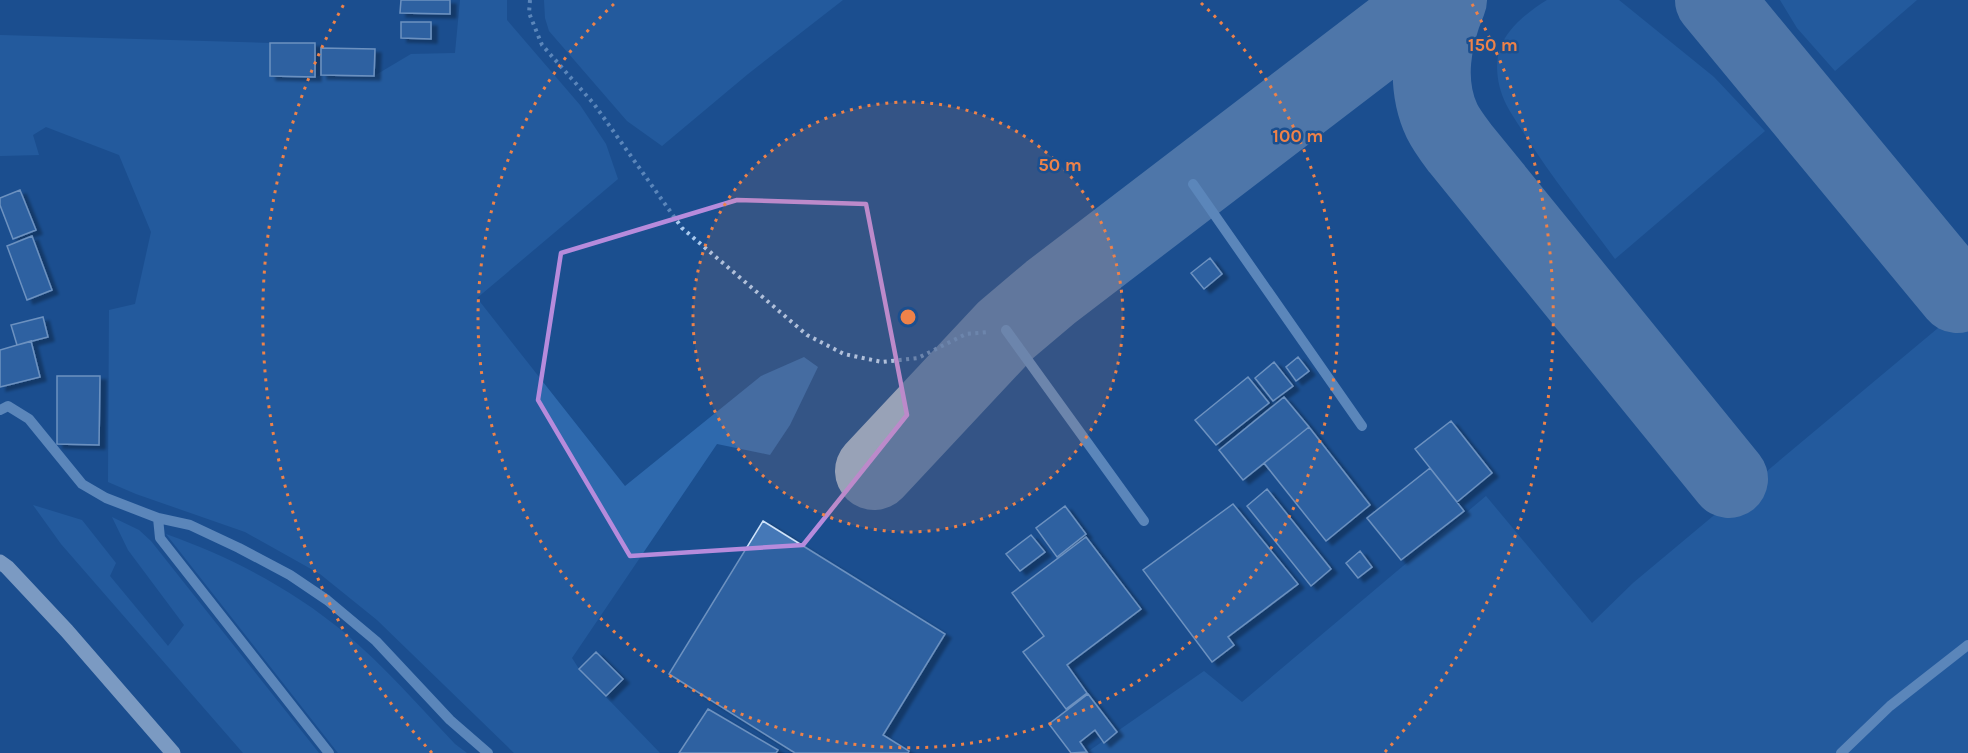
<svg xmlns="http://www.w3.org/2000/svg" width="1968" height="753" viewBox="0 0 1968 753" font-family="Karla,sans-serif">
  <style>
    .green { fill: #2e69ad }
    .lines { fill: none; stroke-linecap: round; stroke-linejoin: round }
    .taxiway { stroke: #8da7c7; stroke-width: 78 }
    .building { fill: #4478b7; stroke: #cfe3fa; stroke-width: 1.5; filter: url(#shadow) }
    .path { stroke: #a9c9ee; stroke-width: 4; stroke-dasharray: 3 4.5; stroke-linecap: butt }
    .minor { stroke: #a9c9ee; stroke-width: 10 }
    .major { stroke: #f0f6ff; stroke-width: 15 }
    .marked { fill: none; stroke: #b68bdc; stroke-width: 4.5; stroke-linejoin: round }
    .ring { fill: none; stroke: #ee8249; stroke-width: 3; stroke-dasharray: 3 6 }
    .centre { fill: #ee8249; stroke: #1b4f8f; stroke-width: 3 }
    .ring-label { font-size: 18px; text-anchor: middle; font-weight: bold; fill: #ee8249; stroke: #1b4f8f; stroke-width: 5; stroke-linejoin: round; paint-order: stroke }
  </style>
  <defs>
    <filter id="shadow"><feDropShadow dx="6" dy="4" stdDeviation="1.5" flood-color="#0009"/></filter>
  </defs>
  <rect width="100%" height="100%" fill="#1b4f8f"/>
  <path class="green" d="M 460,0 L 507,0 L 507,20 L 580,105 L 606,144 L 618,179 L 477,298 L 625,486 L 761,376 L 804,357 L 818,367 L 790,425 L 770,455 L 717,444 L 572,658 L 579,669 L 660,753 L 514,753 L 377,620 L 320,574 L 245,532 L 136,494 L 108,482 L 109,310 L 135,304 L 151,232 L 119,155 L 46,127 L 33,135 L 39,155 L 0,156 L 0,35 L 270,43 L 270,76 L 315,77 L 321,75 L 374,76 L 411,54 L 455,53 Z
    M 544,0 L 843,0 L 748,74 L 662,146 L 627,121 L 549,31 L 545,18 Z
    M 1547,0 L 1619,0 L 1714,77 L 1765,131 L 1615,259 C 1585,218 1552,178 1525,135 C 1519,125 1511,114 1506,104 C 1498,88 1494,66 1500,49 C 1507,28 1529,11 1547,0 Z
    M 1780,0 L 1917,0 L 1835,71 L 1797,28 Z
    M 1968,303 L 1968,753 L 1086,753 L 1204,671 L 1242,702 L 1486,496 L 1592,623 L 1633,583 Z
    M 33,505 L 82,520 L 116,563 L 110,576 L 168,646 L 184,625 L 128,550 L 112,517 L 139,530 L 151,541 L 319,753 L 243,753 L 61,544 Z
    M 166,534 C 231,557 292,589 345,633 C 385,667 419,706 455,744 L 467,753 L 338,753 Z"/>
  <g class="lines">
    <path class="taxiway" d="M 1448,0 C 1432,37 1424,83 1442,121 C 1447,131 1454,140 1460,148 L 1729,479
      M 1714,0 L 1957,294
      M 874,471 L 1006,330 L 1051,292 L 1433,0"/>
  </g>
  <path class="building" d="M 401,0 L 450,0 L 450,14 L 400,13 Z
    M 401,22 L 431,22 L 431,39 L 401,38 Z
    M 270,43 L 315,43 L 315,77 L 270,76 Z
    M 321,48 L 375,49 L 374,76 L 321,75 Z
    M 20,190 L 36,230 L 13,239 L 0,205 L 0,198 Z
    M 32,236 L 52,290 L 27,300 L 7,246 Z
    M 1210,258 L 1222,274 L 1204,289 L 1191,273 Z
    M 43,317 L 48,337 L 17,345 L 11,325 Z
    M 31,341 L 40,377 L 0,387 L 0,350 Z
    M 1298,357 L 1309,371 L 1296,381 L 1286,367 Z
    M 1274,362 L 1293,386 L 1273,401 L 1255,378 Z
    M 57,376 L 100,376 L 99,445 L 57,444 Z
    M 1248,377 L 1269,403 L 1216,445 L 1195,420 Z
    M 1284,397 L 1309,427 L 1243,480 L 1219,450 Z
    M 1451,421 L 1492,473 L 1457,502 L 1415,449 Z
    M 1309,427 L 1370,505 L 1326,541 L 1264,463 Z
    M 1430,468 L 1464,511 L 1401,560 L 1367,518 Z
    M 1267,489 L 1331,569 L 1311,586 L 1247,506 Z
    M 1233,504 L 1298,584 L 1228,637 L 1234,645 L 1212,662 L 1143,570 Z
    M 1065,506 L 1086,534 L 1057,557 L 1036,528 Z
    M 763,521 L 945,634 L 883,735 L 909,751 L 908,753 L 795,753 L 669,674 Z
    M 1031,535 L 1045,552 L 1020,571 L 1006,554 Z
    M 1086,537 L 1141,609 L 1067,665 L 1087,693 L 1066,709 L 1023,652 L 1044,636 L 1012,593 Z
    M 1360,551 L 1372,567 L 1358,578 L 1346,563 Z
    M 596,652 L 623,679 L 606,696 L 579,669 Z
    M 1088,694 L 1117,732 L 1104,743 L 1095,730 L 1080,742 L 1087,752 L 1071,753 L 1049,724 Z
    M 708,709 L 778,750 L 776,753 L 679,753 Z"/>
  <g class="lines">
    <path class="path" d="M 530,0 L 529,13 L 542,45 L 594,104 L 682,228 L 807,335 L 844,354 L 882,362 L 918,358 L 966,334 L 988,332"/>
    <path class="minor" d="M 1193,184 L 1362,426
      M 1006,330 L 1144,521
      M 0,410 L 8,406 L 29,419 L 82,484 L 106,498 L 158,518 L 190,525 L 239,548 L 290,575 L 327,600 L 376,641 L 450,720 L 488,753
      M 158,518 L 160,538 L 329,753
      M 1841,753 L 1890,706 L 1968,645"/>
    <path class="major" d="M 0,562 L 7,567 L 67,631 L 173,753"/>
  </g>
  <path d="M0 0H1968V753H0ZM 737,200 L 866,204 L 907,415 L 803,545 L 630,556 L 538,400 L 561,253 Z" fill="#1b4f8f" fill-opacity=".55" fill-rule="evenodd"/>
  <path class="marked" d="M 737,200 L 866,204 L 907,415 L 803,545 L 630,556 L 538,400 L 561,253 Z"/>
  <circle cx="908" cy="317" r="215" fill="#ee8249" fill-opacity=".12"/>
  <g class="ring">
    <circle cx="908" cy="317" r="215"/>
    <path d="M1201 3A430 430 0 1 1 615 3"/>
    <path d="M432 753A645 645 0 0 1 344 4M1472 4A645 645 0 0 1 1384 753"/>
  </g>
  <circle cx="908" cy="317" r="9" class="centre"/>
  <g class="ring-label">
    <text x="1493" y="51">150 m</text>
    <text x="1298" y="142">100 m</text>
    <text x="1060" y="171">50 m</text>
  </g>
</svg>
